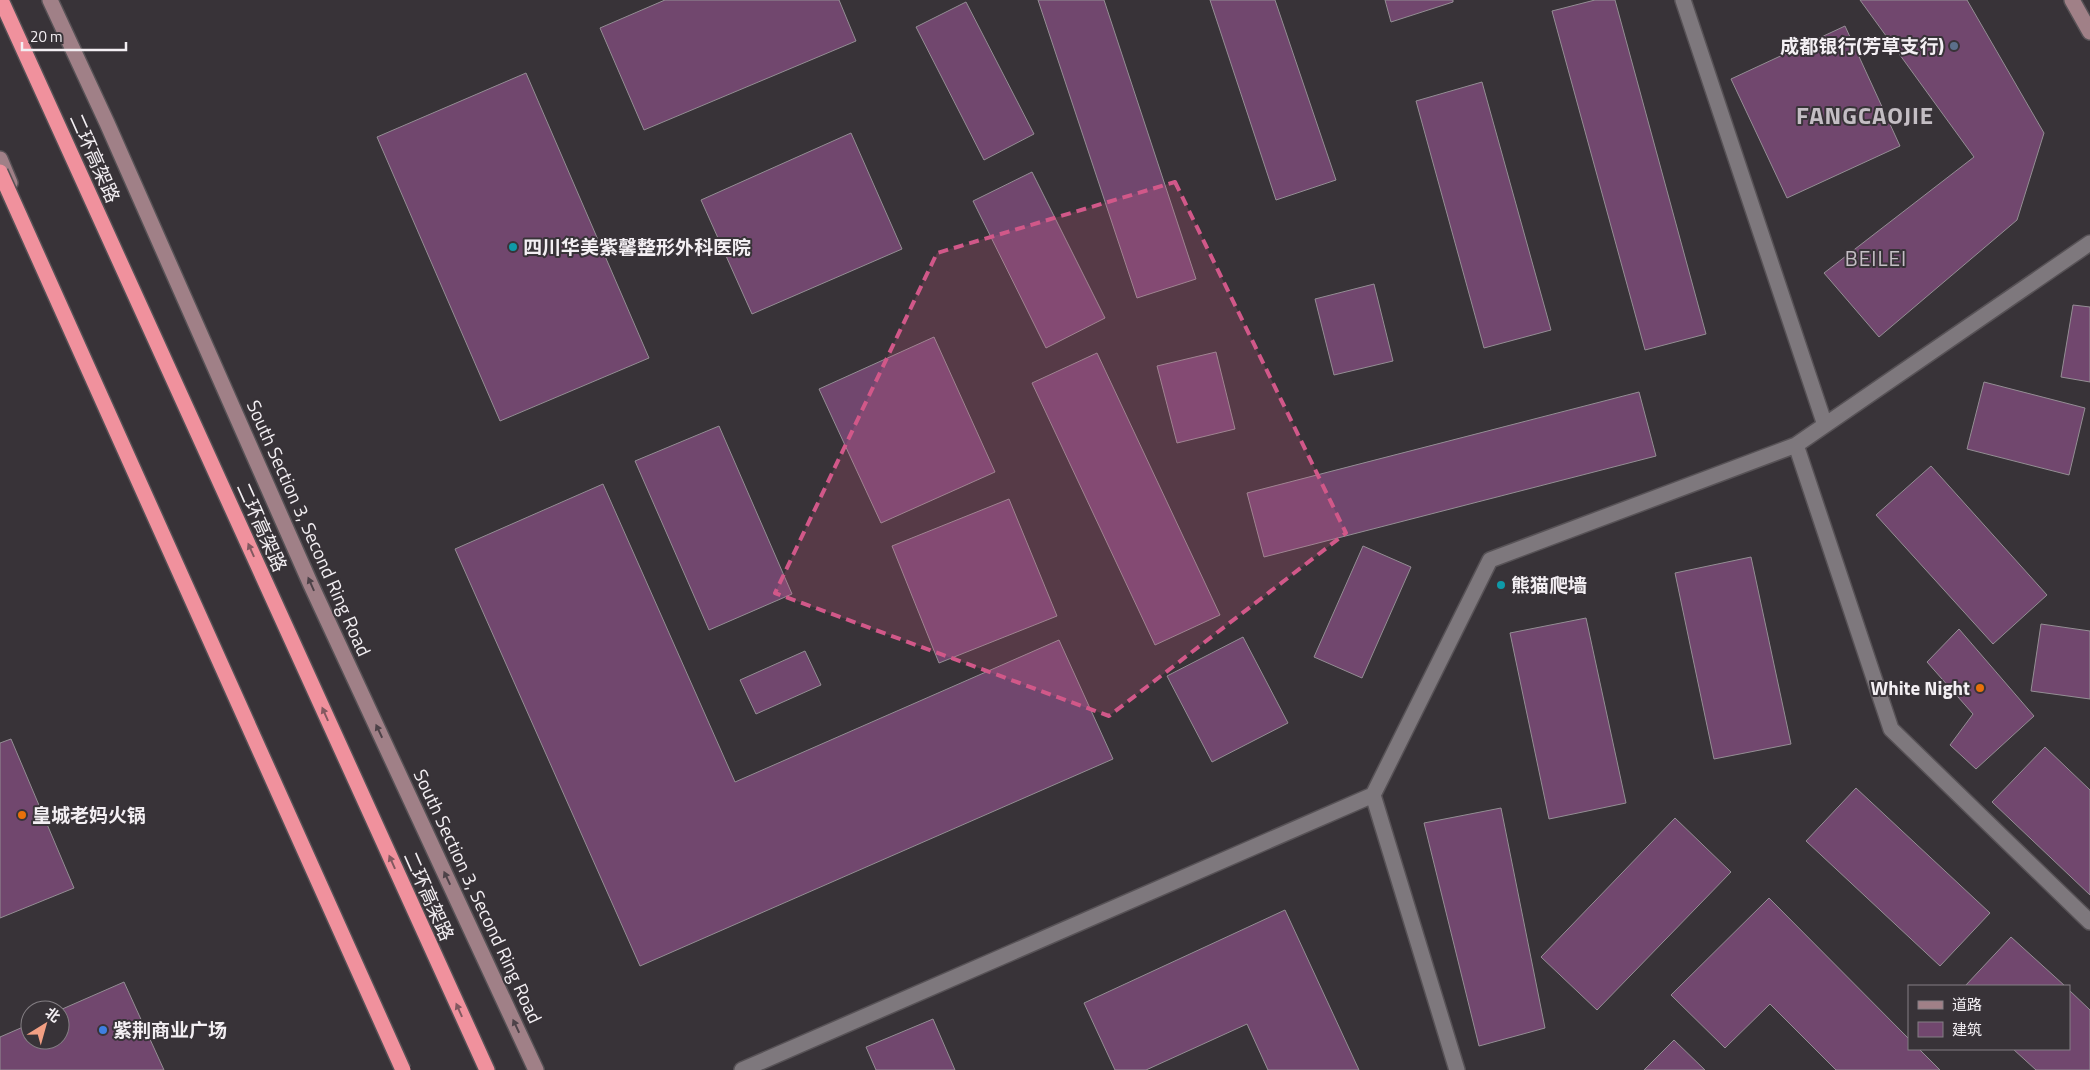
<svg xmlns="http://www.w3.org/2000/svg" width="2090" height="1070" viewBox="0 0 2090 1070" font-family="'Titillium Web','Noto Sans SC',sans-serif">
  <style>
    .building { fill: #71476e; stroke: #948e94 }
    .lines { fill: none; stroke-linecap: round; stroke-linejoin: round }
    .street-casing { stroke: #575256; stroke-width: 18 }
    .secondary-casing { stroke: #575256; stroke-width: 18 }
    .highway-casing { stroke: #575256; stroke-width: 18 }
    .street { stroke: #7e787d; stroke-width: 15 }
    .secondary { stroke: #a08087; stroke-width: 15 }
    .highway { stroke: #f0919d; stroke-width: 15 }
    .highway-bridge-casing { stroke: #575256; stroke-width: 18; stroke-linecap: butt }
    .highway-bridge { stroke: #f0919d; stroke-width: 15 }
    .oneway { fill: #825960 }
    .oneway2 { fill: #4d4248 }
    .marked { fill: #d15889; fill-opacity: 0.2; stroke: #d15889; stroke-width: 4; stroke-dasharray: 10 6; stroke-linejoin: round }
    .service-dot { fill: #5c6f8a; stroke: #383338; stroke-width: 2 }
    .culture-dot { fill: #0f9aa8; stroke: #383338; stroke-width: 2 }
    .food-dot { fill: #e8710a; stroke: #383338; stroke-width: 2 }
    .shop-dot { fill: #3f7fe0; stroke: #383338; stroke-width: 2 }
    .labels { text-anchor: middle; stroke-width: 4; stroke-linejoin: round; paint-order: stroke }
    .poi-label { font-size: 19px; font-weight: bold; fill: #f3eff3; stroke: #383338; text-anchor: start }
    .street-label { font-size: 19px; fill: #f3eff3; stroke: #383338 }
    .quarter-label { font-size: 21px; letter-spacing: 1px; fill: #c4bec4; stroke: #383338 }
    .district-label { font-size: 24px; font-weight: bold; letter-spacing: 1px; fill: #c4bec4; stroke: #383338 }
  </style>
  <rect width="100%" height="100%" fill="#383338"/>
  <path class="building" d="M 665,0 L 839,0 L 856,41 L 644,130 L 600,28 Z
    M 1038,0 L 1104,0 L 1196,279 L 1137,298 Z
    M 1210,0 L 1275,0 L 1336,180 L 1276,200 Z
    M 1385,0 L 1453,0 L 1453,2 L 1391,22 Z
    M 1595,0 L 1615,0 L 1706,334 L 1645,350 L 1552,11 Z
    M 1860,0 L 1967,0 L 2044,133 L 2017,220 L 1879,337 L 1824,273 L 1974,157 Z
    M 966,2 L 1034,134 L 984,160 L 916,27 Z
    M 1845,26 L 1900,146 L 1787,198 L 1731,79 Z
    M 526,73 L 649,358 L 500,421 L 377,137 Z
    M 1482,82 L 1551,330 L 1484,348 L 1416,101 Z
    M 851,133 L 902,249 L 752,314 L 701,200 Z
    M 1032,172 L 1105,318 L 1046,348 L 973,201 Z
    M 1374,284 L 1393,361 L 1334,375 L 1315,299 Z
    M 2073,305 L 2090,307 L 2090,382 L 2061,377 Z
    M 934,337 L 995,472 L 881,523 L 819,389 Z
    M 1216,352 L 1235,429 L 1177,443 L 1157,366 Z
    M 1097,353 L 1220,615 L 1155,645 L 1032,383 Z
    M 1984,382 L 2085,408 L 2069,475 L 1967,449 Z
    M 1639,392 L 1656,456 L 1264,557 L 1247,493 Z
    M 719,426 L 792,594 L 709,630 L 635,461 Z
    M 1931,466 L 2047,595 L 1993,644 L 1876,515 Z
    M 603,484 L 735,782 L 1059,640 L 1113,759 L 640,966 L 455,549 Z
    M 1009,499 L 1057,616 L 939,663 L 892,546 Z
    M 1363,546 L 1411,567 L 1362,678 L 1314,657 Z
    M 1751,557 L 1791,744 L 1714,759 L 1675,573 Z
    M 1586,618 L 1626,803 L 1549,819 L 1510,633 Z
    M 2041,624 L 2090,631 L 2090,699 L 2031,691 Z
    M 1959,629 L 2034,716 L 1976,769 L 1950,745 L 1973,714 L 1927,662 Z
    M 1243,637 L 1288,723 L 1212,762 L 1167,676 Z
    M 805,651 L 821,685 L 756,714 L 740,680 Z
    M 11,739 L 74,888 L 0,918 L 0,743 Z
    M 2045,747 L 2090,790 L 2090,895 L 1992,802 Z
    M 1856,788 L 1990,913 L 1940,966 L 1806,841 Z
    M 1501,808 L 1545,1028 L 1479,1046 L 1424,823 Z
    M 1675,818 L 1731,872 L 1597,1010 L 1541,957 Z
    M 1769,898 L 1909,1039 L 1909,1049 L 1919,1049 L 1940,1070 L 1836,1070 L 1770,1004 L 1725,1048 L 1671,995 Z
    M 1285,910 L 1359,1070 L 1268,1070 L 1247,1024 L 1146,1070 L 1115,1070 L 1084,1003 Z
    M 2011,937 L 2065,986 L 1965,986 Z
    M 124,982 L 164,1070 L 0,1070 L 0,1037 L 30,1024 L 30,1040 L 60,1040 L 60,1010 Z
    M 2069,990 L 2090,1010 L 2090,1070 L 2036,1070 L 2013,1049 L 2069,1049 Z
    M 933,1019 L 955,1070 L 876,1070 L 866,1047 Z
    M 1674,1040 L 1705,1070 L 1644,1070 Z"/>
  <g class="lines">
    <defs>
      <path id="street" d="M 1683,0 L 1825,425
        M 1796,445 L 1891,729 L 2090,922
        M 1373,795 L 1457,1070
        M 742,1070 L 1373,795 L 1490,560 L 1796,445 L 2090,243"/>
      <path id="secondary" d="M 50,0 L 107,123 L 311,585 L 536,1070
        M 2072,0 L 2090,32
        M 0,159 L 10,183"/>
      <path id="highway" d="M 1,0 L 487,1070"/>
    </defs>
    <use href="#street" class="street-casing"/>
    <use href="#secondary" class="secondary-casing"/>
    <use href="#highway" class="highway-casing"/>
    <use href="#street" class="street"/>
    <use href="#secondary" class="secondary"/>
    <use href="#highway" class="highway"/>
    <defs>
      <path id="highway-bridge" d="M 0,172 L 403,1070"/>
    </defs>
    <use href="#highway-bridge" class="highway-bridge-casing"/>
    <use href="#highway-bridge" class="highway-bridge"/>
  </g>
  <defs><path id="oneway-solid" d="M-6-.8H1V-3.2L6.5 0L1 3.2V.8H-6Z" transform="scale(1.25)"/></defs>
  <g class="oneway">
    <use href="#oneway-solid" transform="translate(251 550) rotate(-114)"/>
    <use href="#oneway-solid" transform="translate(325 714) rotate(-114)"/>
    <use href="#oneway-solid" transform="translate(392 862) rotate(-114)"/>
    <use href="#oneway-solid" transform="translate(459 1010) rotate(-114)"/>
  </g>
  <g class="oneway2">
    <use href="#oneway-solid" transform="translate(311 584) rotate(-114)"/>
    <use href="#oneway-solid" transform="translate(379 731) rotate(-115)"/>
    <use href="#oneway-solid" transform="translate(447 878) rotate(-115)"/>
    <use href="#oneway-solid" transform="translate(516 1026) rotate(-115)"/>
  </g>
  <path class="marked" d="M 1175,182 L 1346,533 L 1109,716 L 775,593 L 937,253 Z"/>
  <circle class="service-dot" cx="1954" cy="46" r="5"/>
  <g class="culture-dot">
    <circle cx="513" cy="247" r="5"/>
    <circle cx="1501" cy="585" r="5"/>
  </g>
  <g class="food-dot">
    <circle cx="1980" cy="688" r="5"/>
    <circle cx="22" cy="815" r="5"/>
  </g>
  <circle class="shop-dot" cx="103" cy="1030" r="5"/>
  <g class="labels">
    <g class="poi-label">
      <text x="1944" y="53" text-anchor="end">成都银行(芳草支行)</text>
      <text x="523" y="254">四川华美紫馨整形外科医院</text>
      <text x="1511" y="592">熊猫爬墙</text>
      <text x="1970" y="695" text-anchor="end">White Night</text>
      <text x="32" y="822">皇城老妈火锅</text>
      <text x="113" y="1037">紫荆商业广场</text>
    </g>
    <g class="street-label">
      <text transform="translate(95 158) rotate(66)" y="7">二环高架路</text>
      <text transform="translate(262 527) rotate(66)" y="7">二环高架路</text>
      <text transform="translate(309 528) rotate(66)" y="7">South Section 3, Second Ring Road</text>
      <text transform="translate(429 896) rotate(66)" y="7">二环高架路</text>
      <text transform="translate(478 896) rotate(65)" y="7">South Section 3, Second Ring Road</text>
    </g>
    <g class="quarter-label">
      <text x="1876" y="266">BEILEI</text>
    </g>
    <g class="district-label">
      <text x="1865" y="124">FANGCAOJIE</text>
    </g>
  </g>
  <rect x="1908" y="985" width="162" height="65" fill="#383338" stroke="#837e83"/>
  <rect x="1918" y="1001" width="25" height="8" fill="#a08087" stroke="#837e83"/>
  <text x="1952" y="1010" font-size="15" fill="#f3eff3">道路</text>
  <rect x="1918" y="1022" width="25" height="15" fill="#71476e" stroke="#837e83"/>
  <text x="1952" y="1035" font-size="15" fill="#f3eff3">建筑</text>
  <g transform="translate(45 1025) rotate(37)"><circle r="24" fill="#383338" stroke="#837e83"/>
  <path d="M0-4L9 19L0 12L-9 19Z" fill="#f39f83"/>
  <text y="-8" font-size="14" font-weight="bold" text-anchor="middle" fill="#f3eff3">北</text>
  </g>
  <path d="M22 42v8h104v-8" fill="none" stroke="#f3eff3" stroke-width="2.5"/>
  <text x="30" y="42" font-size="15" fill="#f3eff3" stroke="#383338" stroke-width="4" paint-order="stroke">20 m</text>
</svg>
